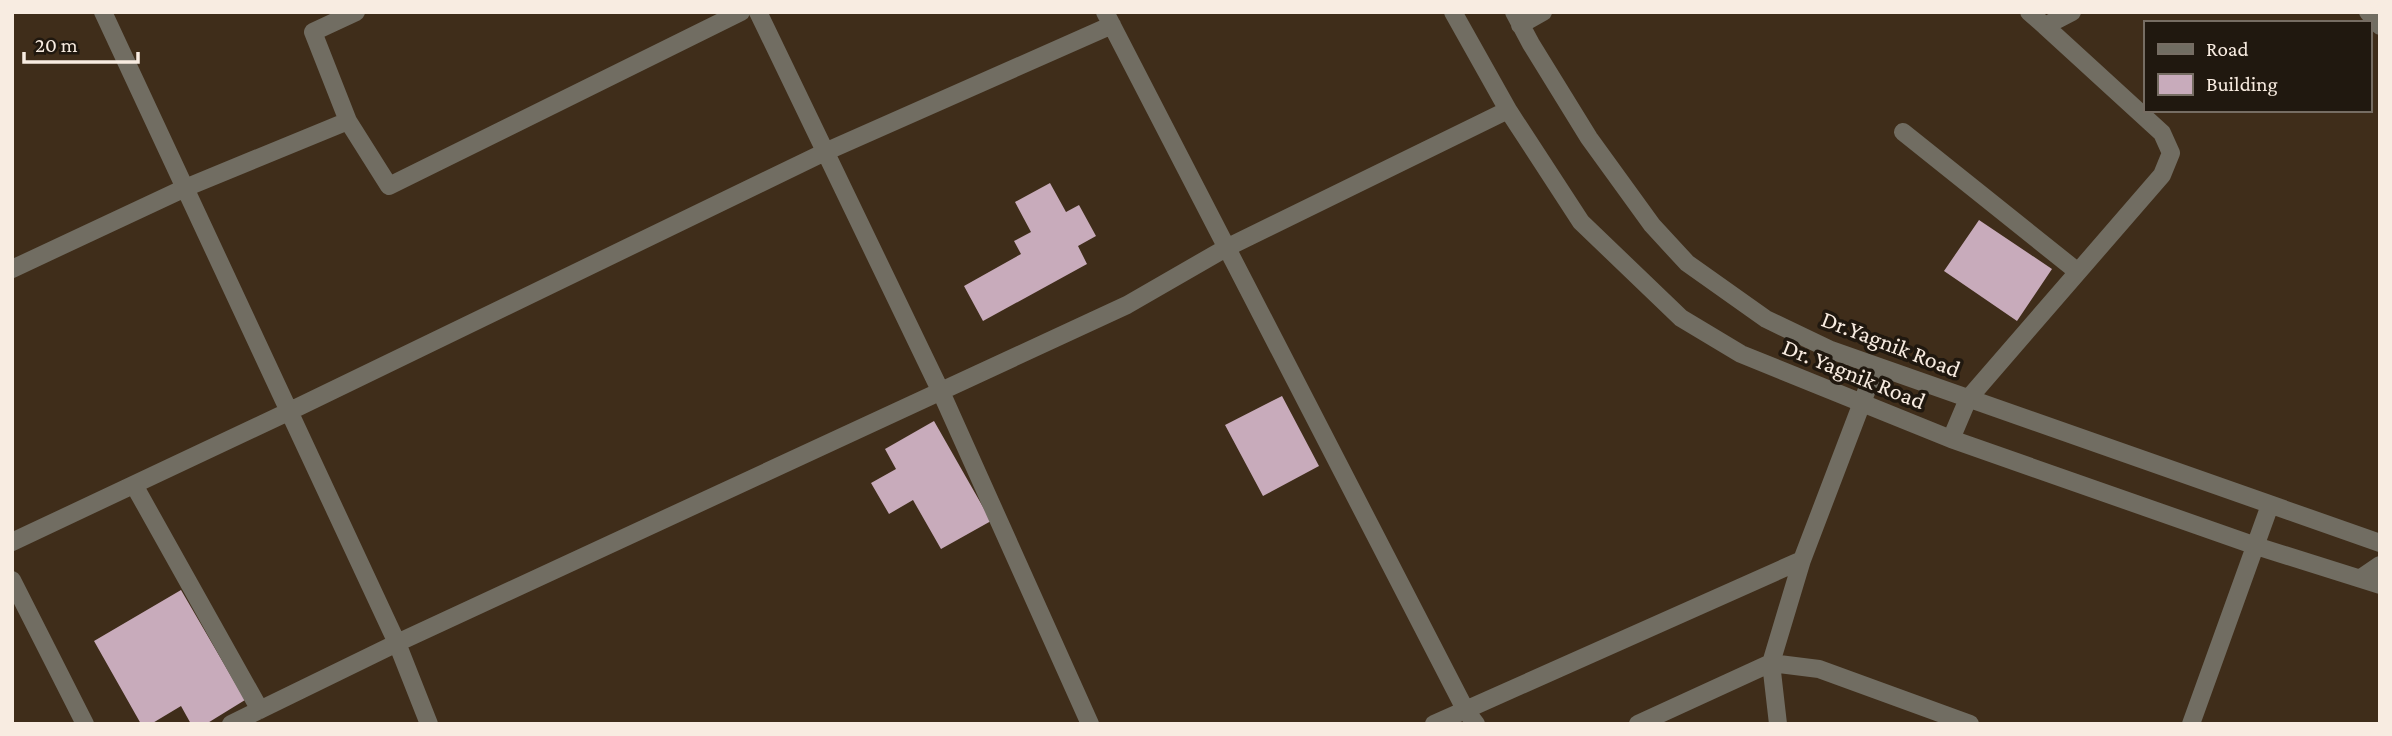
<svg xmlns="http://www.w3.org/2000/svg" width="2392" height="736" viewBox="0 0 2392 736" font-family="'Crimson Pro',serif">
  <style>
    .building { fill: #c8abbb }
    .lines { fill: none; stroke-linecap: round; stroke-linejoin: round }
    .minor { stroke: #716d62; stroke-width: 18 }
    .labels { text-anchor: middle; stroke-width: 7; stroke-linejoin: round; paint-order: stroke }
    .street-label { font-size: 24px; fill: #f8ece1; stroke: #20180f }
  </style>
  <rect width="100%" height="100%" fill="#3f2d1a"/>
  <path class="building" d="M 1050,183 L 1066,212 L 1079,205 L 1096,236 L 1078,246 L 1087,264 L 983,321 L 964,286 L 1021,254 L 1014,241 L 1031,232 L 1015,202 Z
    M 1979,220 L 2052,269 L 2017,321 L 1944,271 Z
    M 1282,396 L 1319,466 L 1263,496 L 1225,425 Z
    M 934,421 L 991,521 L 941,549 L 913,500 L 889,514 L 871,483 L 896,469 L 885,449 Z
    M 181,590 L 245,700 L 206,724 L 191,724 L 181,706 L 151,724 L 141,724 L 94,641 Z"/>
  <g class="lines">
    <path class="minor" d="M 103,12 L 397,643 L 429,724
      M 356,12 L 313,32 L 348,121 L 389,186 L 741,12
      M 758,12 L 941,392 L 1090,724
      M 1105,12 L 1466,711 L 1476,724
      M 1453,12 L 1508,110 L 1581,222 L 1681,318 L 1741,354 L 1951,439 L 2256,546 L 2380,585
      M 1514,12 L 1531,44 L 1589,138 L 1652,225 L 1687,263 L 1766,319 L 1831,350 L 2380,543
      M 2029,12 L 2045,26
      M 2368,12 L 2380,26
      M 1520,25 L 1543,12
      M 1903,132 L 2078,272
      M 12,269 L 185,188 L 348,121
      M 1951,439 L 1968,399 L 2162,175 L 2171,153 L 2162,133 L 2045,26 L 2072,12
      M 134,485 L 260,710
      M 12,542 L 290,411 L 825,152 L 1112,25
      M 2361,578 L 2380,565
      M 12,580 L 85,724
      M 231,724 L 397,643 L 1127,305 L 1226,248 L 1508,110
      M 1434,724 L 1802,560 L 1876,366
      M 1638,724 L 1771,663 L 1819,669 L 1970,724
      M 1778,724 L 1771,663 L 1802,560
      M 2191,724 L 2270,505"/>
  </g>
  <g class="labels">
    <g class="street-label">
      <text transform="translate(1891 344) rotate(21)" y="8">Dr.Yagnik Road</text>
      <text transform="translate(1854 374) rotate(22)" y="8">Dr. Yagnik Road</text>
    </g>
  </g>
  <rect width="2392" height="736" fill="none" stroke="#f8ece1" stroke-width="28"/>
  <rect x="2144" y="21" width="228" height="91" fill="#20180f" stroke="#766d63" stroke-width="2"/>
  <rect x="2158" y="44" width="35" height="10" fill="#716d62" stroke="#766d63" stroke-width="2"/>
  <text x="2206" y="56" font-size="21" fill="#f8ece1">Road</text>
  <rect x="2158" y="74" width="35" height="21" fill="#c8abbb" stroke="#766d63" stroke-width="2"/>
  <text x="2206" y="91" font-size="21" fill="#f8ece1">Building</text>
  <path d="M24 52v10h114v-10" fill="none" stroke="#f8ece1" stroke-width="3.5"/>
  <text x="35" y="52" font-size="21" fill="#f8ece1" stroke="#20180f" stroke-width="5" paint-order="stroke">20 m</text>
</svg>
